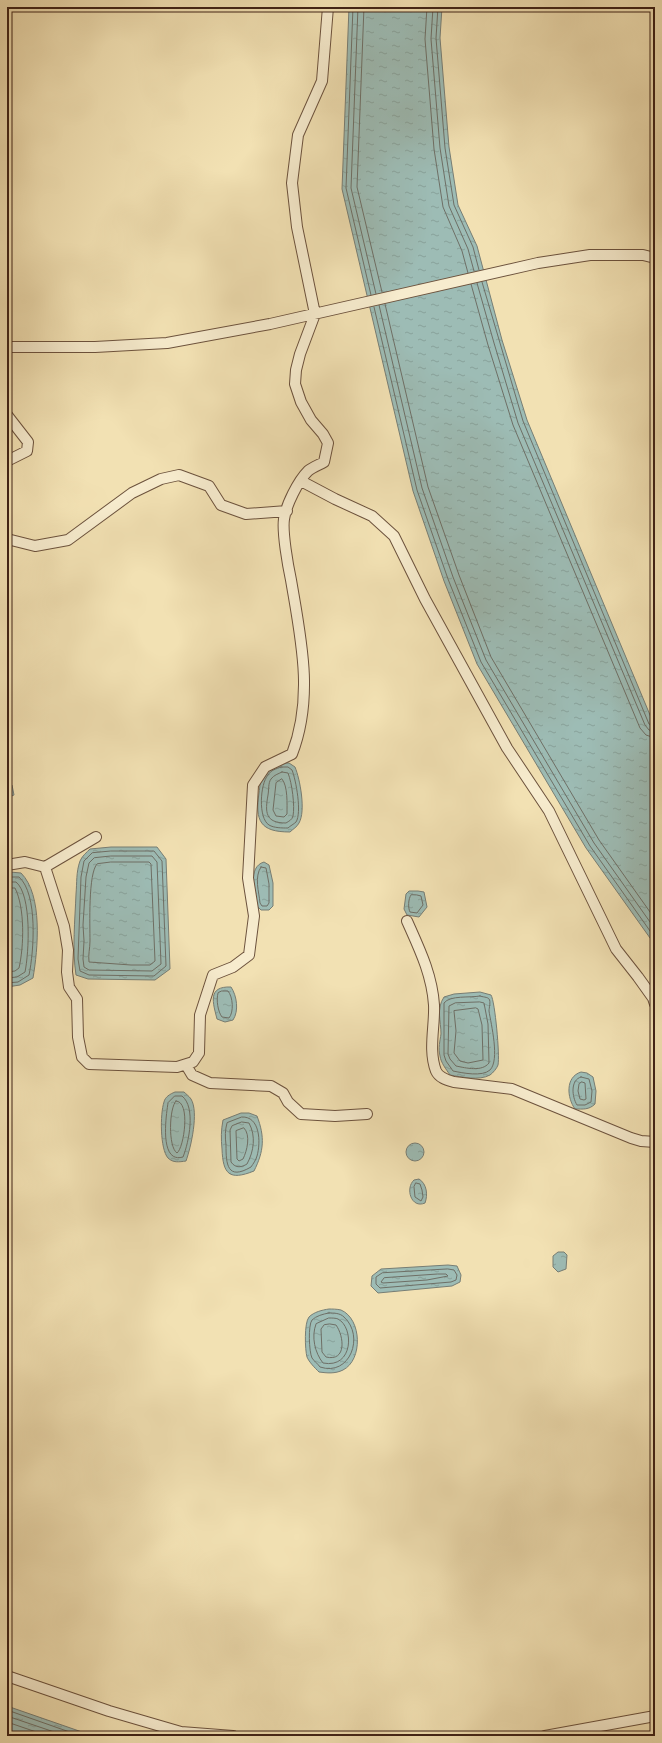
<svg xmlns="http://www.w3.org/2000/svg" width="662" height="1743" viewBox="0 0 662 1743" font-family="Cardo,serif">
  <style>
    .water { fill: url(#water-ripples); stroke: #777e75 }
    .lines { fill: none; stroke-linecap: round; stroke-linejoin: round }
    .shore { stroke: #6e6f66; stroke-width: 1 }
    .minor-casing { stroke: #6c523d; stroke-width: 12 }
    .minor { stroke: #f7ecce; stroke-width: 10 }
  </style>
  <defs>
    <pattern id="water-ripples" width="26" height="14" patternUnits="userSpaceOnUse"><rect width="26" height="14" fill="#9dbcb5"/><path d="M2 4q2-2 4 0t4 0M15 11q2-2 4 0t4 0" fill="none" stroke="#88a19b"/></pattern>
  </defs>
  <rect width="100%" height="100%" fill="#f2e1b3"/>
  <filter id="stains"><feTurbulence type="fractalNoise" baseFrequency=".005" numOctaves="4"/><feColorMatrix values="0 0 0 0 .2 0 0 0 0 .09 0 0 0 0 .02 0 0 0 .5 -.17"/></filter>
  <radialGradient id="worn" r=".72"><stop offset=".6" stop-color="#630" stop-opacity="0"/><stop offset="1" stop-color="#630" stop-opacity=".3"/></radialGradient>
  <path class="water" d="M 349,7 L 442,7 L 440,38 L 449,147 L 458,205 L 477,246 L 502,340 L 527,420 L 655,727 L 655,945 L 586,848 L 477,664 L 444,581 L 413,491 L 342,189 Z
    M 280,763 L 289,763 L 295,767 C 300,779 306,811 299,823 C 297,827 293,829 290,832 C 260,832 255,821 259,793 C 260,787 260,778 264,772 C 268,768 276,766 280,763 Z
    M 7,785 L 12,785 L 14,795 L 7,798 Z
    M 111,847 L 157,847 L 166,859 L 170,969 L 155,980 L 88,979 L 76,975 C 72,949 75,920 76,894 C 77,883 76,872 80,861 C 82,856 87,852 90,849 Z
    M 264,862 L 269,865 L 273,883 L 273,906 L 269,910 L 261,910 L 257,906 C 255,893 247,867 264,862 Z
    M 10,872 L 21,873 C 43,895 38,949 33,978 L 20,985 L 7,987 L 7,873 Z
    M 409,891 L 418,891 L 424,892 L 427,907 L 419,917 L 407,915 L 404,909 L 406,894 Z
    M 231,987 C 237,996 239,1011 233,1020 L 225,1022 L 217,1019 C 213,1003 207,986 231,987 Z
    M 480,992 L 491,995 C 495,1001 500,1056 498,1065 C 497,1068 493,1073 490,1075 C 479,1081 462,1077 450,1075 C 446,1069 441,1063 440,1056 C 438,1048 440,1041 441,1034 C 441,1021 436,1009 444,997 L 454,994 Z
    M 581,1072 L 587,1073 L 593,1077 L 596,1091 L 595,1104 C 589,1110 583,1109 575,1109 C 567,1098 565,1077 581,1072 Z
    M 175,1092 L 184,1092 C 186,1094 189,1096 191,1099 C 199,1112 191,1147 186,1161 C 179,1162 173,1163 168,1158 C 160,1149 160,1114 164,1102 C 165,1097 170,1094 175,1092 Z
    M 241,1113 L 249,1113 L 257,1116 C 265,1137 264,1151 254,1171 C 229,1181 223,1174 222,1149 C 221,1139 221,1130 223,1120 Z
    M406 1152a9 9 0 1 1 18 0a9 9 0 1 1-18 0Z
    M 419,1179 C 427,1184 428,1195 425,1203 C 411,1209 405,1188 414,1180 Z
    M 558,1252 L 564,1252 L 567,1255 L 566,1269 L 558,1272 L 553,1267 L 553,1256 Z
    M 448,1265 L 457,1266 L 461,1275 L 460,1282 L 452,1286 L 378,1293 L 371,1286 L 372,1276 L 381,1269 Z
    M 329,1309 C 332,1309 337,1309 341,1310 C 362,1319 363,1360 343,1370 C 335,1374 327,1373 319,1372 C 315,1368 309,1362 307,1357 C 305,1350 304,1323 309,1317 C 314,1312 322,1310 329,1309 Z
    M 7,1706 L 82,1732 L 95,1736 L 7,1736 Z"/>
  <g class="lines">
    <path class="shore" d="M 353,7 L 346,188 L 371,295
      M 358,7 L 351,188 L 376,294
      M 364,7 L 357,187 L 382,292
      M 427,7 L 425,39 L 434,149 L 443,207 L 462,251 L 468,273
      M 433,7 L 431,39 L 440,148 L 449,206 L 468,249 L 474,271
      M 438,7 L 436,38 L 445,148 L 454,205 L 473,247 L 479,270
      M 482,282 L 523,421 L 649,724 L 655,727
      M 477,283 L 494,343 L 518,423 L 645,725 L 649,730 L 655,732
      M 471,284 L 488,345 L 513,425 L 640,728 L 646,735 L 655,738
      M 385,304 L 428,487 L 459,575 L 491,657 L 599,840 L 655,919
      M 379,305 L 422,488 L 453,577 L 486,660 L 594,843 L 655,929
      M 374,307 L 417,490 L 448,579 L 481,662 L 590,846 L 655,938
      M 281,767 L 288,767 L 292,770 C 296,780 302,813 296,822 C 294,824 290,826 288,828 C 282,828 274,828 269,825 C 258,818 260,784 268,775 C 271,770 276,769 281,767 Z
      M 282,772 L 288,773 C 292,783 295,806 293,816 C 292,820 289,821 286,823 C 265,823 265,812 268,795 C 269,790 268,783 271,779 C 274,775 278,774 282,772 Z
      M 282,779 C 288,786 287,804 287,814 L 284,817 L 276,816 L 273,810 L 276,783 Z
      M 111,851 L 154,851 L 162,861 L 166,966 L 154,976 L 89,975 L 80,971 L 78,959 L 81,877 L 84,861 L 92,853 Z
      M 111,856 L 152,856 L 157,862 L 161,964 L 152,971 L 89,970 L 84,967 L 83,959 L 84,941 L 83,925 L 86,877 L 89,863 L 94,858 Z
      M 111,862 L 149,862 L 151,864 L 155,961 L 150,965 L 131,965 L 89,962 C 88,955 90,948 90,941 C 90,926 88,873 97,864 Z
      M 261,867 L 266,868 L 269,884 L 269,903 L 267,906 L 262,906 L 260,903 C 259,892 254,877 261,867 Z
      M 7,877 L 19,877 C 38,894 34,951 29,975 L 18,982 L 7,983
      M 7,882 L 16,882 C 32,895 29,953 25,972 L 17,977 L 7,978
      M 7,888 L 15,888 C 25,908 24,946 19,968 L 15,971 L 7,972
      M 417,895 L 421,896 L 423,905 L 417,913 L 410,912 C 408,908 408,899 411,895 Z
      M 222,991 L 228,991 C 233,997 234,1012 229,1018 L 222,1017 C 218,1012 216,1000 218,993 Z
      M 480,996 C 482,997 488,997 489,999 C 491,1001 489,1008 489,1011 C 491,1024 500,1060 490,1070 C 482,1077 463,1073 453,1071 L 446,1061 L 444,1055 L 444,1003 C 450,995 470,998 480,996 Z
      M 480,1002 L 484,1003 L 488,1024 L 489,1063 C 482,1072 466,1068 456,1066 L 450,1059 L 448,1054 L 449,1006 L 455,1003 Z
      M 476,1008 L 478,1009 L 482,1025 L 483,1060 L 468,1063 L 460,1061 L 454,1053 L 456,1031 L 454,1011 Z
      M 581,1077 L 589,1079 L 592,1091 L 591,1102 L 585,1105 L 577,1105 C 572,1097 570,1080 581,1077 Z
      M 582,1082 L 585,1083 L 586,1099 L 584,1100 L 580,1099 L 578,1091 L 579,1084 Z
      M 175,1096 L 182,1096 C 196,1107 189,1142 183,1157 C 159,1164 166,1116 168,1103 Z
      M 176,1101 C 191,1101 184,1148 177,1153 C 168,1147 169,1108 176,1101 Z
      M 242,1117 C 260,1116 261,1142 257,1156 C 256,1160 253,1164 251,1167 C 227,1181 226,1164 226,1145 C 225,1137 225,1130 227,1123 Z
      M 242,1122 L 249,1123 C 256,1136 254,1151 247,1164 C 242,1167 236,1169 231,1162 L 230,1130 L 232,1126 Z
      M 244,1128 C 251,1135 247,1151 243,1159 L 239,1161 L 237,1159 L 236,1131 Z
      M 416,1183 L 420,1184 L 422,1190 L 423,1197 L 421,1201 L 415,1197 L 414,1187 Z
      M 448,1269 L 454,1270 L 457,1275 L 456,1280 L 451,1282 L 380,1288 L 376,1284 L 376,1277 L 382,1273 Z
      M 438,1274 L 446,1274 L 448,1276 L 427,1280 L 383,1283 L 381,1282 L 384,1278 Z
      M 329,1313 C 334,1313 340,1313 344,1317 C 365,1336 350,1377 320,1367 C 318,1364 314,1361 312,1358 C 309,1352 308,1325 312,1320 C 316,1316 323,1314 329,1313 Z
      M 329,1318 C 332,1318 336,1318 338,1319 C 354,1327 354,1369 323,1363 C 315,1353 311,1337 316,1324 Z
      M 330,1324 L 336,1325 C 344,1336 347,1362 326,1357 L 322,1352 L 321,1329 L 324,1325 Z
      M 7,1710 L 81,1736
      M 7,1716 L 66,1736
      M 7,1722 L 48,1736"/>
    <defs>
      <path id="minor" d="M 7,347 L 95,347 L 167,343 L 270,324 L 538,263 L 590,255 L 643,255 L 655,258
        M 7,415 L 28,442 L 27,451 L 7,461
        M 301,481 L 335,499 L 372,516 L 394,536 L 425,599 L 507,748 L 549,811 L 616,949 L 638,977 L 653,998 L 655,1004
        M 7,539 L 35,546 L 68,540 L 132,493 L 161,479 L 179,475 L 209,486 L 221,505 L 246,514 L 287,511
        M 7,865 L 25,862 L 45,867 L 64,926 L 68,950 L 67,972 L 69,987 L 77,999 L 78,1037 L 82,1057 L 89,1064 L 177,1067 L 193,1062 L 199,1053 L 200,1015 L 213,975 L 233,967 L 249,955 L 254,916 L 248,878 L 253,785 L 265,767 L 292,754 C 314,697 301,639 291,580 C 288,566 282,532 284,519 C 286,505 298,481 308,471 C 313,467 319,465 324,462 L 328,443 L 323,434 L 311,420 L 301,402 L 295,384 L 296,370 L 300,354 L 315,314 L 297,227 L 292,183 L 298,135 L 322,81 L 328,7
        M 45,867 L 96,837
        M 407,921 C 419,948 432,974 434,1005 C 435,1026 428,1050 436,1071 C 439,1078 447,1080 454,1082 L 512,1089 L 631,1138 L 641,1141 L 655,1142
        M 186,1065 L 192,1075 L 210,1083 L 271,1086 L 283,1093 L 288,1102 L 301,1114 L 335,1116 L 367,1114
        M 7,1676 L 109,1711 L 181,1732 L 233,1736
        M 545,1736 L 655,1716"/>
    </defs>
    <use href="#minor" class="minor-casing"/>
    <use href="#minor" class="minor"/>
  </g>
  <rect width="662" height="1743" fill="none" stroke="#f2e1b3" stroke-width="24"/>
  <rect x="8" y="8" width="646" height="1727" fill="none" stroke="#3f2216" stroke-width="2"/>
  <rect x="12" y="12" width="638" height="1719" fill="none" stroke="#3f2216"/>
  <rect width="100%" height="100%" filter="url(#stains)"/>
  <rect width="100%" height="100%" fill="url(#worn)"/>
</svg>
